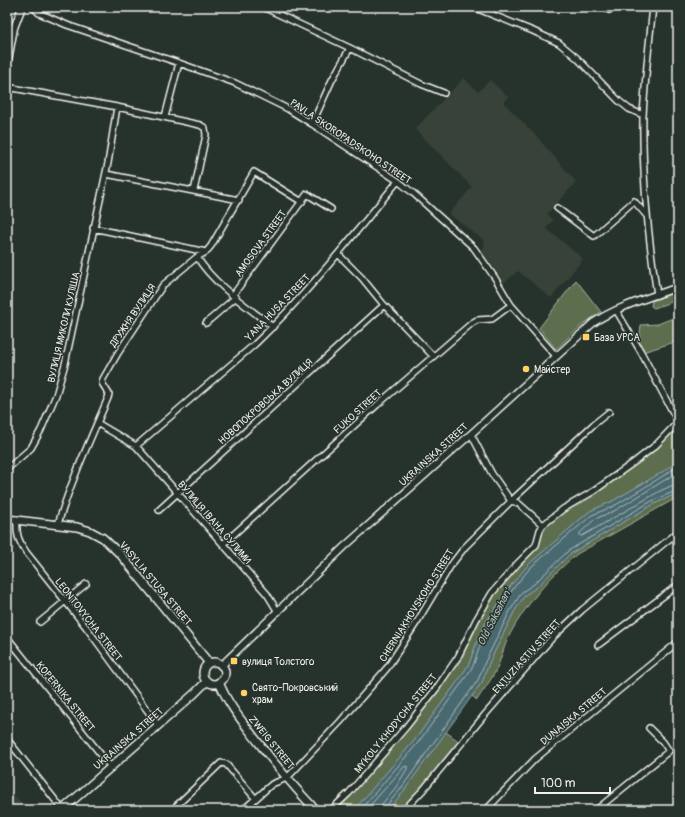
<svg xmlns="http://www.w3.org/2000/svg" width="685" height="817" viewBox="0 0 685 817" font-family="Pangolin,sans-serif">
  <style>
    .built { fill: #394238 }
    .green { fill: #5d6e50; stroke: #a8b09c }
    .water { fill: #496970; stroke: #8d9fa0 }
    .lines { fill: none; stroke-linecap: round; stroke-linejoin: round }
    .shore { stroke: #b0bbb8; stroke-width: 1 }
    .minor-casing { stroke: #f4f1e8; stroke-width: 8 }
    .tertiary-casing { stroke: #f4f1e8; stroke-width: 9 }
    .secondary-casing { stroke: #f4f1e8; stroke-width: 10 }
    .minor { stroke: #26332d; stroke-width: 5 }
    .tertiary { stroke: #26332d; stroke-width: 6 }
    .secondary { stroke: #26332d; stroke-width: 7 }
    .poi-dot { fill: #ffd166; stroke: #26332d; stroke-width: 1.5 }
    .labels { text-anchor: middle; stroke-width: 3; stroke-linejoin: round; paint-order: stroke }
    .street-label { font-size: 10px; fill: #f4f1e8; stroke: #26332d }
    .poi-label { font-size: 10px; fill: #f4f1e8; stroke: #26332d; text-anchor: start }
    .water-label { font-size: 11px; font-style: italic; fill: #b0bbb8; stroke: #26332d }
  </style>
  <rect width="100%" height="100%" fill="#26332d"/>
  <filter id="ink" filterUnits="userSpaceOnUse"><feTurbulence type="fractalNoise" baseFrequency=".025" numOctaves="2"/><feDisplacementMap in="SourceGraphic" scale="8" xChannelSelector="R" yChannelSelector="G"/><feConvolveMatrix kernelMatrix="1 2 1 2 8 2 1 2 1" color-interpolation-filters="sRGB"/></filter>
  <g filter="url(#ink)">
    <path class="built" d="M 464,78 L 478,92 L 490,80 L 508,97 L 503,102 L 537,137 L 576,182 L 547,214 L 553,220 L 546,228 L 583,259 L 551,298 L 518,271 L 504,283 L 482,251 L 485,244 L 482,239 L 449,214 L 472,187 L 415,129 Z
      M 7,787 L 22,804 L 17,810 L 7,810 Z"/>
    <path class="green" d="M 576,280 L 601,312 L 582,325 L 556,349 L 539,328 Z
      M 678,291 L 678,302 L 671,302 L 654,308 L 651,306 L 652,301 Z
      M 673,318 L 678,318 L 678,341 L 643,352 L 639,341 L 641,325 L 658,324 Z
      M 678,425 L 678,461 L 661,473 L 611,502 L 590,511 L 529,564 L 512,584 L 485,624 L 479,636 L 469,664 L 458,681 L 414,741 L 354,810 L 331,810 L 406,728 L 458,657 L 492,593 L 536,545 L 543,525 L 594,491 Z
      M 678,493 L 678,497 L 577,554 C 551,575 526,604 510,634 C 503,647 501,662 494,674 C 489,683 482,692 477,700 L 472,696 L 482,682 L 489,663 L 514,612 L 525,595 L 537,587 L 570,554 L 652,505 Z
      M 446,732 L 461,743 L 404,810 L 388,810 C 409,785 427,758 446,732 Z"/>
    <path class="water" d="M 678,461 L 678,493 L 652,505 L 570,554 L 537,587 L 525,595 L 514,612 L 489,663 L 482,682 L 403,792 L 388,810 L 354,810 L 414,741 L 458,681 L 469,664 L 479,636 L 485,624 L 512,584 L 529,564 L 590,511 L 611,502 L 661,473 Z"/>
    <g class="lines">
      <path class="shore" d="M 678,472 L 616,510 L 595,519 L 580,533 L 579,535 L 582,536 L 660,491 L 673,485 L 678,484
        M 360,810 L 417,744 L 461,684 L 473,666 L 483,637 L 488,626 L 515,586 L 531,567 L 592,515 L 614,506 L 663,476 L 678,466
        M 366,810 L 404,767 L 407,766 L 407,769 L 396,787 L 382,804 L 380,810
        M 385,810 L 386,806 L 400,790 L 478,680 L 485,662 L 510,611 L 522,592 L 534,584 L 568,551 L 650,502 L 678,490"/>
      <defs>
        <path id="minor" d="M 33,7 L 39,13 L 67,25 L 179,63 L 235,83 L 288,109 L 312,124 L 398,181 L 413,193 L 474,248 L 495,278 L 511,305 L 556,356
          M 263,7 L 350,48 L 421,84 L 444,93
          M 473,7 L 533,31 L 559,43 L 577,58 L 619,101 L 629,109 L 643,115
          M 605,7 L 609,10
          M 653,7 C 649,43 645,80 643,116 C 642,176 648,236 657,295
          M 7,87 L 117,107 L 108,163 L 65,364 L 56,395 L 41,430 L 31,448 L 7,469
          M 117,107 L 200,125 L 205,128 L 206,135 L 194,191
          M 165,117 L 179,63
          M 312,124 L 332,80 L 350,48
          M 106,174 L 239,200
          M 557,208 L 594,236 L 634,201 L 647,216
          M 93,228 L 206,252
          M 338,254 L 362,278 L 384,305 L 433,356
          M 197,257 C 213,284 249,308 273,327
          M 233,295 L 307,194 L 331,209
          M 206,323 L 236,297
          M 97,423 L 136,446 L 267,594 L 278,612
          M 471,434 L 492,474 L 511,501 L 518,503 L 543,525
          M 136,446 L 255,344 C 307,294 352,237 398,181
          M 159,510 L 384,305
          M 17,519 C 16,534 18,540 26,552 L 86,627 L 158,725
          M 58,524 C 71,481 90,440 108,398 L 109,394 L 102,383 L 103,379 L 118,353 L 163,285 L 197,257 L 206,252 L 211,246 L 254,172 L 302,202
          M 223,544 L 377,405 L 472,323 L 477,320 L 492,319 L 511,305
          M 40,622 L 86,584
          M 7,637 L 110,766
          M 598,645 L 678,585
          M 7,653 L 14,646
          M 7,739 L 63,810
          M 172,810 L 221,763 L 226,764 L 255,798
          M 243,810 L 272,784 L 287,778 L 340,722 L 387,668 L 417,622 L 451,565 L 465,547 L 511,501 L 594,424 L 609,412
          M 331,810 L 349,793 L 406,727 L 436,689 L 458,657 L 476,620 L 492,593 L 518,563 L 536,545 L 540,530 L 543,525 L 563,509 L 594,491 L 637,460 L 656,445 L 678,422 L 641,352 L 616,310
          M 404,810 L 423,790 L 483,717 L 552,638 L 582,610 L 678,532
          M 486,810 L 535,759 L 678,642
          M 596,810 L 669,751 L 663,742 L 649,728"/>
        <path id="tertiary" d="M 7,66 L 14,28 L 22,7
          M 221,666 L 344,547 L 471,434 L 593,323 C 616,307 651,297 678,287"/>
        <path id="secondary" d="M 7,519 L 77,527 L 90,531 L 103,538 L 121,555 L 209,663
          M203 673a11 11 0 1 1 22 0a11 11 0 1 1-22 0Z
          M 219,682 C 228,705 243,722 258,742 C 276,765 295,789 316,810
          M 62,810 L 194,694 L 207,681"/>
      </defs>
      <use href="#minor" class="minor-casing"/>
      <use href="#tertiary" class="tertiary-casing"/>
      <use href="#secondary" class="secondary-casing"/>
      <use href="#minor" class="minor"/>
      <use href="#tertiary" class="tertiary"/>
      <use href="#secondary" class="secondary"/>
    </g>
  </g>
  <g class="poi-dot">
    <rect x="582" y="333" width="8" height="8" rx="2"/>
    <circle cx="526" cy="369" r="4"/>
    <rect x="230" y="657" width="8" height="8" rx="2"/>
    <circle cx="244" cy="693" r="4"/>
  </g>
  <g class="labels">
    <g class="street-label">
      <text transform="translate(351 141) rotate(34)" y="4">PAVLA SKOROPADSKOHO STREET</text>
      <text transform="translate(260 243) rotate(-54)" y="4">AMOSOVA STREET</text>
      <text transform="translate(277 307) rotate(-46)" y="4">YANA HUSA STREET</text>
      <text transform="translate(132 315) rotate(-56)" y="4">ДРУЖНЯ ВУЛИЦЯ</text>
      <text transform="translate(63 327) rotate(-77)" y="4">ВУЛИЦЯ МИКОЛИ КУЛІША</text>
      <text transform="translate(265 401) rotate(-42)" y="4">НОВОПОКРОВСЬКА ВУЛИЦЯ</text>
      <text transform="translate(357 411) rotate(-42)" y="4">FUKO STREET</text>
      <text transform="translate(433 454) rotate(-42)" y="4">UKRAINSKA STREET</text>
      <text transform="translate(215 522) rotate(49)" y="4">ВУЛИЦЯ ІВАНА СУЛИМИ</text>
      <text transform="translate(156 583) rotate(50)" y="4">VASYLIA STUSA STREET</text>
      <text transform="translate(416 605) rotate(-58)" y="4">CHERNIAKHOVSKOHO STREET</text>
      <text transform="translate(89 619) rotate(52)" y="4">LEONTOVYCHA STREET</text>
      <text transform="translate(526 656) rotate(-48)" y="4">ENTUZIASTIV STREET</text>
      <text transform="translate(66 696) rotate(51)" y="4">KOPERNIKA STREET</text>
      <text transform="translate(573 716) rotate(-40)" y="4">DUNAISKA STREET</text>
      <text transform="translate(395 723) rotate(-51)" y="4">MYKOLY KHODYCHA STREET</text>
      <text transform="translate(128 738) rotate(-41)" y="4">UKRAINSKA STREET</text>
      <text transform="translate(272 742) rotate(51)" y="4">ZWEIG STREET</text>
    </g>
    <g class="poi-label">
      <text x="594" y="341">База УРСА</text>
      <text x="534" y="373">Майстер</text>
      <text x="242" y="665">вулиця Толстого</text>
      <text x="252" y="691">Свято-Покровський<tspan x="252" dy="12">храм</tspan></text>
    </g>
    <g class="water-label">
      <text transform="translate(494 617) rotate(-63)" y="4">Old Saksahan'</text>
    </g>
  </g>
  <rect width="685" height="817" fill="none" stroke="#26332d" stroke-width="24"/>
  <rect x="12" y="12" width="661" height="793" fill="none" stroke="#f4f1e8" stroke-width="1.5" filter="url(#ink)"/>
  <path d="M535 787v6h75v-6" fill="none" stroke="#f4f1e8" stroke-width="2"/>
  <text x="541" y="787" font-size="12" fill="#f4f1e8" stroke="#26332d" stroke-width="3" paint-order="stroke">100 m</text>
</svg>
